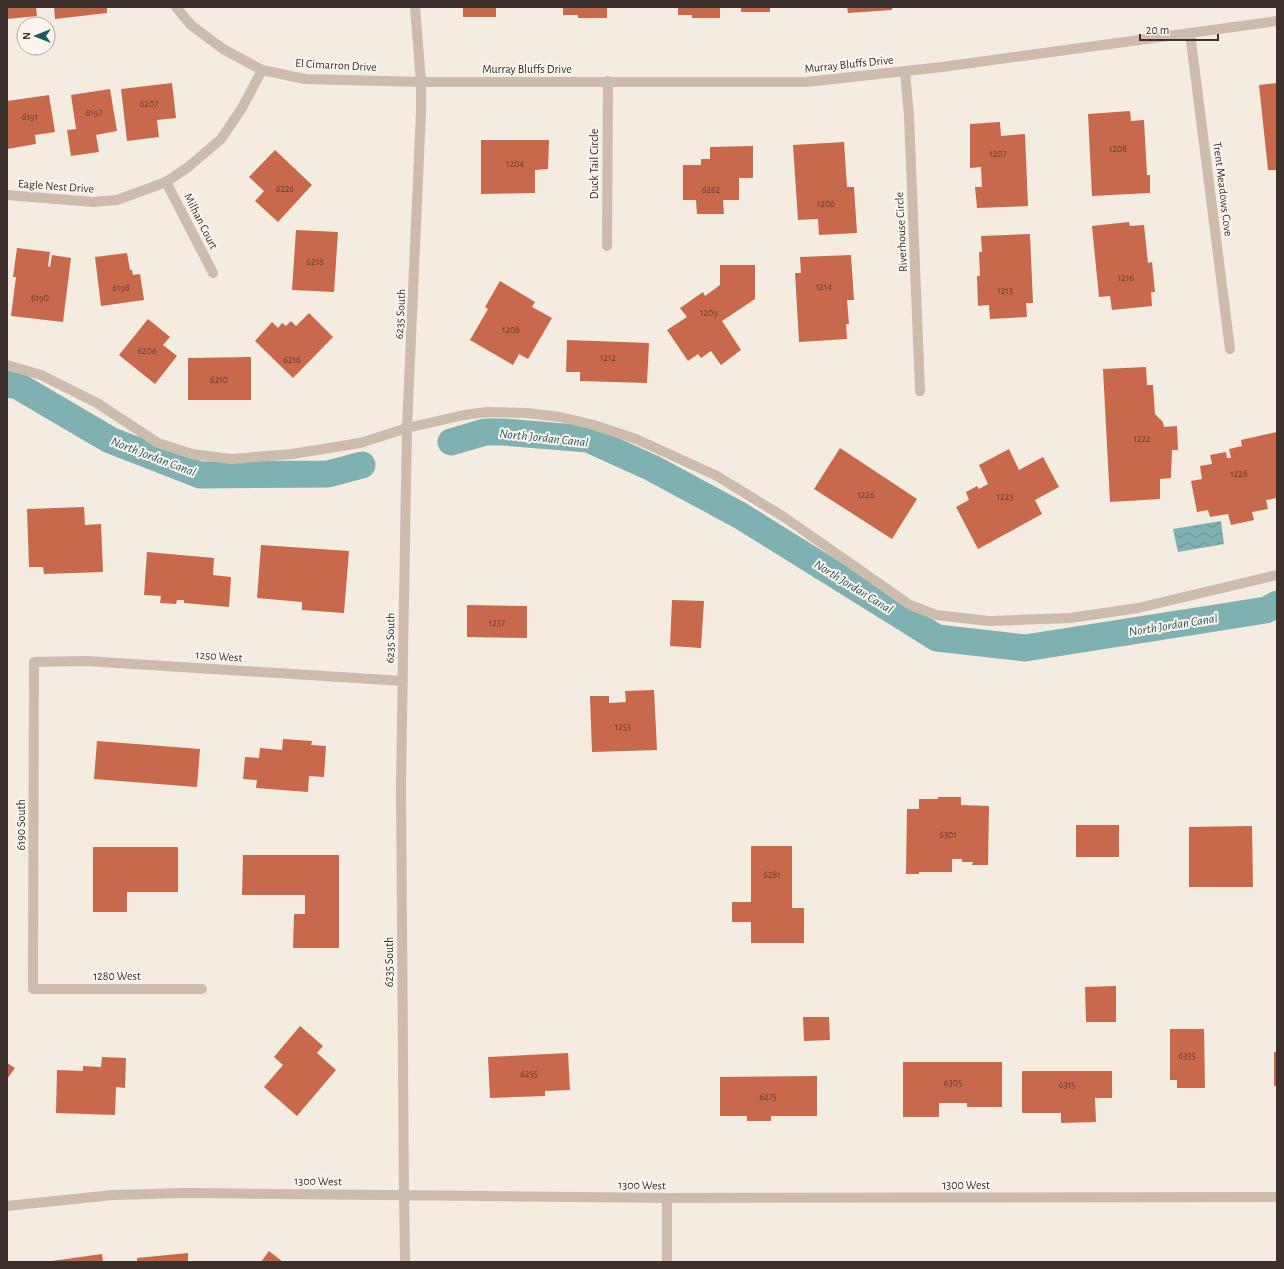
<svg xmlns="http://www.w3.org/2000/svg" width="1284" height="1269" viewBox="0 0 1284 1269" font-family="'Alegreya Sans',sans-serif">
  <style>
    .water { fill: url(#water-waves) }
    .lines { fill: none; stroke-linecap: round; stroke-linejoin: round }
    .canal { stroke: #7fb0b2; stroke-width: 27 }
    .building { fill: #c8694b }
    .service { stroke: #cdbbac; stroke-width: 10 }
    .minor { stroke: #cdbbac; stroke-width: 10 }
    .tertiary { stroke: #cdbbac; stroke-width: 10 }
    .labels { text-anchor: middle; stroke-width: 4; stroke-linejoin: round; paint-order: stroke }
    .number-label { font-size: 10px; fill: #5e3e33 }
    .street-label { font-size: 12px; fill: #3b302b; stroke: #fbf5ee }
    .water-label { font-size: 13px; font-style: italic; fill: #1f5a5e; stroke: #fbf5ee }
  </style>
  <defs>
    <pattern id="water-waves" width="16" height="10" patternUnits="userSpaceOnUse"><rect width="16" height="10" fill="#7fb0b2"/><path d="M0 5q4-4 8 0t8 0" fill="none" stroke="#699091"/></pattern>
  </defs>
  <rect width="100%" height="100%" fill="#f4ebe1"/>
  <path class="water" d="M 1221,521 L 1224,544 L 1178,552 L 1173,529 Z"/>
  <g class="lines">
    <path class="canal" d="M 7,384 L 18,386 L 110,440 L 200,475 L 328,474 L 362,465
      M 451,442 L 485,432 L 503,432 L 588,439 L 652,468 L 741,516 L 937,638 L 1025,648 L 1266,610 L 1277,604"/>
  </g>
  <path class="building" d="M 7,7 L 36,7 L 37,16 L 7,19 Z
    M 54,7 L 107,7 L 107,13 L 55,19 Z
    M 463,7 L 496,7 L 496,17 L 463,17 Z
    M 563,7 L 607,7 L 607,18 L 578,18 L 578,15 L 563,15 Z
    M 678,7 L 720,7 L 720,18 L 692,18 L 692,15 L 678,15 Z
    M 741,7 L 770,7 L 770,12 L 741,12 Z
    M 847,7 L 892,7 L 892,10 L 848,13 Z
    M 172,83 L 176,118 L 157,120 L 159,137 L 127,141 L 121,89 Z
    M 1277,83 L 1277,170 L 1268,170 L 1259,85 Z
    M 110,89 L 117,131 L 96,135 L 99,152 L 71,156 L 67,130 L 76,129 L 71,95 Z
    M 49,95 L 55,132 L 35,135 L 36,144 L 7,149 L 7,101 Z
    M 1130,111 L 1131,121 L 1144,120 L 1147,175 L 1150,175 L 1150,193 L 1092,196 L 1088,114 Z
    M 1000,122 L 1001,136 L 1025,134 L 1028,206 L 977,208 L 975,187 L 982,187 L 981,167 L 970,168 L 970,124 Z
    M 481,140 L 549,140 L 548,169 L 535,170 L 535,193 L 481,194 Z
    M 844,142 L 847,187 L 854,187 L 857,233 L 819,235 L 818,219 L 798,220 L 793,145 Z
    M 753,146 L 753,178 L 739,178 L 739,200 L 723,200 L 724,214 L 697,214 L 696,200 L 683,200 L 683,165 L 701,165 L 701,159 L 710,159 L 710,147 Z
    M 275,150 L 312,185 L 278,222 L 255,201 L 264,191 L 249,177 Z
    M 1129,222 L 1130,226 L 1144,225 L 1148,263 L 1152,262 L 1155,292 L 1151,292 L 1152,306 L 1112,310 L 1110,296 L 1099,297 L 1092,226 Z
    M 296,230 L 338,232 L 334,292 L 292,290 Z
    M 1030,234 L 1033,303 L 1026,303 L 1027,317 L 990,319 L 989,305 L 978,306 L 977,276 L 980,276 L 979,252 L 982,252 L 981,236 Z
    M 17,248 L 50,252 L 48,266 L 50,267 L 52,255 L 71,258 L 63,322 L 11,316 L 16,277 L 13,277 Z
    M 127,253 L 130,270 L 132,270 L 133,275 L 140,274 L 144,300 L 101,306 L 95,257 Z
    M 851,255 L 854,300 L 847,300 L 849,324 L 846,324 L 847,339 L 799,342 L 795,273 L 801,273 L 800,257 Z
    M 720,265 L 755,265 L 755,299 L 722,321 L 741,350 L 721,365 L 711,351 L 701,358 L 698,354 L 688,361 L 667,330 L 687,317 L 680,308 L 703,292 L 705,296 L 720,285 Z
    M 500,281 L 535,302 L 532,307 L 552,318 L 528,359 L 519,354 L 513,365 L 470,340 L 488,309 L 485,307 Z
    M 309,313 L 333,337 L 293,378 L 255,341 L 272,322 L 278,328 L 282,323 L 286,326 L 291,321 L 296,326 Z
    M 148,319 L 170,337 L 163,345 L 177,356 L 155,384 L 119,355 Z
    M 567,340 L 649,343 L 647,383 L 580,381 L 580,372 L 566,372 Z
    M 251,357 L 251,400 L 188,400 L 188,358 Z
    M 1146,367 L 1147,385 L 1153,385 L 1155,414 L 1163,422 L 1164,427 L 1177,426 L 1178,450 L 1172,450 L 1171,478 L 1160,479 L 1160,499 L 1110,502 L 1103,369 Z
    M 1277,432 L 1277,498 L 1266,500 L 1268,509 L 1252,512 L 1254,520 L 1231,525 L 1228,514 L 1210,517 L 1208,510 L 1197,512 L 1191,481 L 1202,479 L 1200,466 L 1212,464 L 1210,455 L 1226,452 L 1227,458 L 1231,458 L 1229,449 L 1242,446 L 1241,440 Z
    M 840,448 L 917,499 L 892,539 L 814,489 Z
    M 1009,449 L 1019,470 L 1043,457 L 1059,487 L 1035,500 L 1042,514 L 978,549 L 956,507 L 969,500 L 966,492 L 977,486 L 979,489 L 988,484 L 979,465 Z
    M 84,507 L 85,525 L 101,524 L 103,572 L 44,574 L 43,567 L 29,567 L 27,509 Z
    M 261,545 L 349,551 L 344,613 L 302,610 L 302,602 L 257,598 Z
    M 147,552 L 214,558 L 213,575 L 231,577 L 229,607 L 184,603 L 184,600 L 177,600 L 176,604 L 160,603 L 161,596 L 144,595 Z
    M 672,600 L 704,601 L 701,648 L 670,646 Z
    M 467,605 L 527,606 L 527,638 L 467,637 Z
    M 654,690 L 657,750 L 592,752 L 590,696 L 609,696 L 609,703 L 626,702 L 625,691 Z
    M 283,739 L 312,741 L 311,745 L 326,746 L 324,777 L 309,776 L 308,792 L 256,788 L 257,780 L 243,779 L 245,757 L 259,758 L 260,748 L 282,750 Z
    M 97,741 L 200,749 L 197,787 L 94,779 Z
    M 938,797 L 961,797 L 961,805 L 989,806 L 988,865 L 972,865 L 973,862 L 962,862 L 962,859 L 952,859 L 952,872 L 919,872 L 919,874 L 906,874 L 907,809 L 919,809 L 919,799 L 938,799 Z
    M 1076,825 L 1119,825 L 1119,857 L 1076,857 Z
    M 1252,826 L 1253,887 L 1189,887 L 1189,827 Z
    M 751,846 L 792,846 L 792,908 L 804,908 L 804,943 L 751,943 L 751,922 L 732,922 L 732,902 L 751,902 Z
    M 93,847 L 178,847 L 178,892 L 127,892 L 127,912 L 93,912 Z
    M 243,855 L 339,855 L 339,948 L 293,948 L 294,914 L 305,914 L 305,895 L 242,895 Z
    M 1116,986 L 1116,1022 L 1086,1022 L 1085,987 Z
    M 803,1017 L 829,1017 L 830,1040 L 804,1041 Z
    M 300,1026 L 323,1046 L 317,1053 L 336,1070 L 297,1116 L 264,1087 L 283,1065 L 274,1057 Z
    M 1170,1029 L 1204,1029 L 1205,1088 L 1177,1088 L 1177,1080 L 1170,1080 Z
    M 1274,1052 L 1277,1052 L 1277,1086 L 1274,1086 Z
    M 568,1053 L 570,1090 L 545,1091 L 545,1096 L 490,1098 L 488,1057 Z
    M 102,1057 L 126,1058 L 125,1088 L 116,1087 L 115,1115 L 56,1113 L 57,1070 L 83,1071 L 83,1066 L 101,1067 Z
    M 903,1062 L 1002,1062 L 1002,1107 L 967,1107 L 967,1103 L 939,1103 L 939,1117 L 903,1117 Z
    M 7,1063 L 15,1068 L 7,1079 Z
    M 1022,1071 L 1112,1071 L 1112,1098 L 1095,1098 L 1096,1122 L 1061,1123 L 1061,1113 L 1022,1113 Z
    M 817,1076 L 817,1116 L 771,1116 L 771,1121 L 747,1121 L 747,1116 L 720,1116 L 720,1077 Z
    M 269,1251 L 283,1262 L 261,1262 Z
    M 188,1253 L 188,1262 L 137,1262 L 137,1258 Z
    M 102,1254 L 103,1262 L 52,1262 L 52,1261 Z"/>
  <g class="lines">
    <path class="service" d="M 7,365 L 41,375 L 97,403 L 158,443 L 192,454 L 231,459 L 292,454 L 360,443 L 407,428 L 464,415 L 487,412 L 527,413 L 560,417 L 594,425 L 636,439 L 717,476 L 784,517 L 910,605 L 936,615 L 989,621 L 1070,618 L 1138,608 L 1277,575
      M 667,1262 L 667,1198"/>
    <path class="minor" d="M 176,7 L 191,25 L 223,49 L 262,70 L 305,79 L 421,82 L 806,82 L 942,67 L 1277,21
      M 1190,33 L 1230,349
      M 905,72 L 909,116 L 920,391
      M 166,182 L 213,273
      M 7,195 L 93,202 L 117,200 L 166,182 L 187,168 L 221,139 L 242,108 L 262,70
      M 607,246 L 608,81
      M 202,989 L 33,989 L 34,662 L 86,661 L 403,681
      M 404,1195 L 401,787 L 403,655 L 407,428 L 421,111 L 421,82 L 415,7"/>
    <path class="tertiary" d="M 404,1195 L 405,1262
      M 7,1206 L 113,1195 L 187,1193 L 667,1198 L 1277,1197"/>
  </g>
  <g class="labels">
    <g class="number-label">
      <text x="149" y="107">6207</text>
      <text x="94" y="116">6197</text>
      <text x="30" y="120">6191</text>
      <text x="1118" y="152">1208</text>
      <text x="998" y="157">1207</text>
      <text x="515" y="167">1204</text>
      <text x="285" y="192">6226</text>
      <text x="711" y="193">6262</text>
      <text x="826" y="207">1206</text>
      <text x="315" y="265">6218</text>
      <text x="1126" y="281">1216</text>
      <text x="824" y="290">1214</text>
      <text x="121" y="291">6198</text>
      <text x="1005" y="294">1213</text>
      <text x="40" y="301">6190</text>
      <text x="709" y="316">1209</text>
      <text x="511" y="333">1208</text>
      <text x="147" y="354">6206</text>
      <text x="608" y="361">1212</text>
      <text x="292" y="363">6216</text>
      <text x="219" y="383">6210</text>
      <text x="1142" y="442">1222</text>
      <text x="1239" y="477">1228</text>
      <text x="866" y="498">1226</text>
      <text x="1005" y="500">1223</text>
      <text x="497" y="626">1237</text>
      <text x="623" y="730">1253</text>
      <text x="948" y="838">6301</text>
      <text x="772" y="878">6281</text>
      <text x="1187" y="1059">6335</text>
      <text x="529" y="1077">6255</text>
      <text x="953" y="1086">6305</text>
      <text x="1067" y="1088">6315</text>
      <text x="768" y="1100">6275</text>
    </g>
    <g class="street-label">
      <text transform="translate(849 64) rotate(-6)" y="4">Murray Bluffs Drive</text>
      <text transform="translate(336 65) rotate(3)" y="4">El Cimarron Drive</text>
      <text x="527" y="73">Murray Bluffs Drive</text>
      <text transform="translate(594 164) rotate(-90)" y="4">Duck Tail Circle</text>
      <text transform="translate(56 186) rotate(4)" y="4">Eagle Nest Drive</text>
      <text transform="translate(1223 189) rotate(83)" y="4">Trent Meadows Cove</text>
      <text transform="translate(201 221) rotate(63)" y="4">Milhan Court</text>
      <text transform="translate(901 232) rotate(-93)" y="4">Riverhouse Circle</text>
      <text transform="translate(400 314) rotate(-87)" y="4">6235 South</text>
      <text transform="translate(390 638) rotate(-89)" y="4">6235 South</text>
      <text transform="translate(219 656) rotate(4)" y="4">1250 West</text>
      <text transform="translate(21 825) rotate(-90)" y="4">6190 South</text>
      <text transform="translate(389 962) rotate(-90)" y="4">6235 South</text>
      <text x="117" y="980">1280 West</text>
      <text transform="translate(318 1181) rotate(1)" y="4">1300 West</text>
      <text transform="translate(642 1185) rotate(1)" y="4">1300 West</text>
      <text x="966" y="1189">1300 West</text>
    </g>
    <g class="water-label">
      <text transform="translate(544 437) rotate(6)" y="5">North Jordan Canal</text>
      <text transform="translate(154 456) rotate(21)" y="5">North Jordan Canal</text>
      <text transform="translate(854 586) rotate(32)" y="5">North Jordan Canal</text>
      <text transform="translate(1173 624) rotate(-9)" y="5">North Jordan Canal</text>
    </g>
  </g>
  <rect width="1284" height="1269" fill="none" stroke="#3b302b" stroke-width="16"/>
  <g transform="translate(36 36) rotate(270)"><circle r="19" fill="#fbf5ee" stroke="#aea6a0"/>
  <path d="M0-3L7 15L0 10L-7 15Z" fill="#1f5a5e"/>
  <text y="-6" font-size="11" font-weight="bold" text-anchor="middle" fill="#3b302b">N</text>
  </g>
  <path d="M1140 34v6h78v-6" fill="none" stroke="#3b302b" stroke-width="2"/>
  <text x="1146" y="34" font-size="12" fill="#3b302b" stroke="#fbf5ee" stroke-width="3" paint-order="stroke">20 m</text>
</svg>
